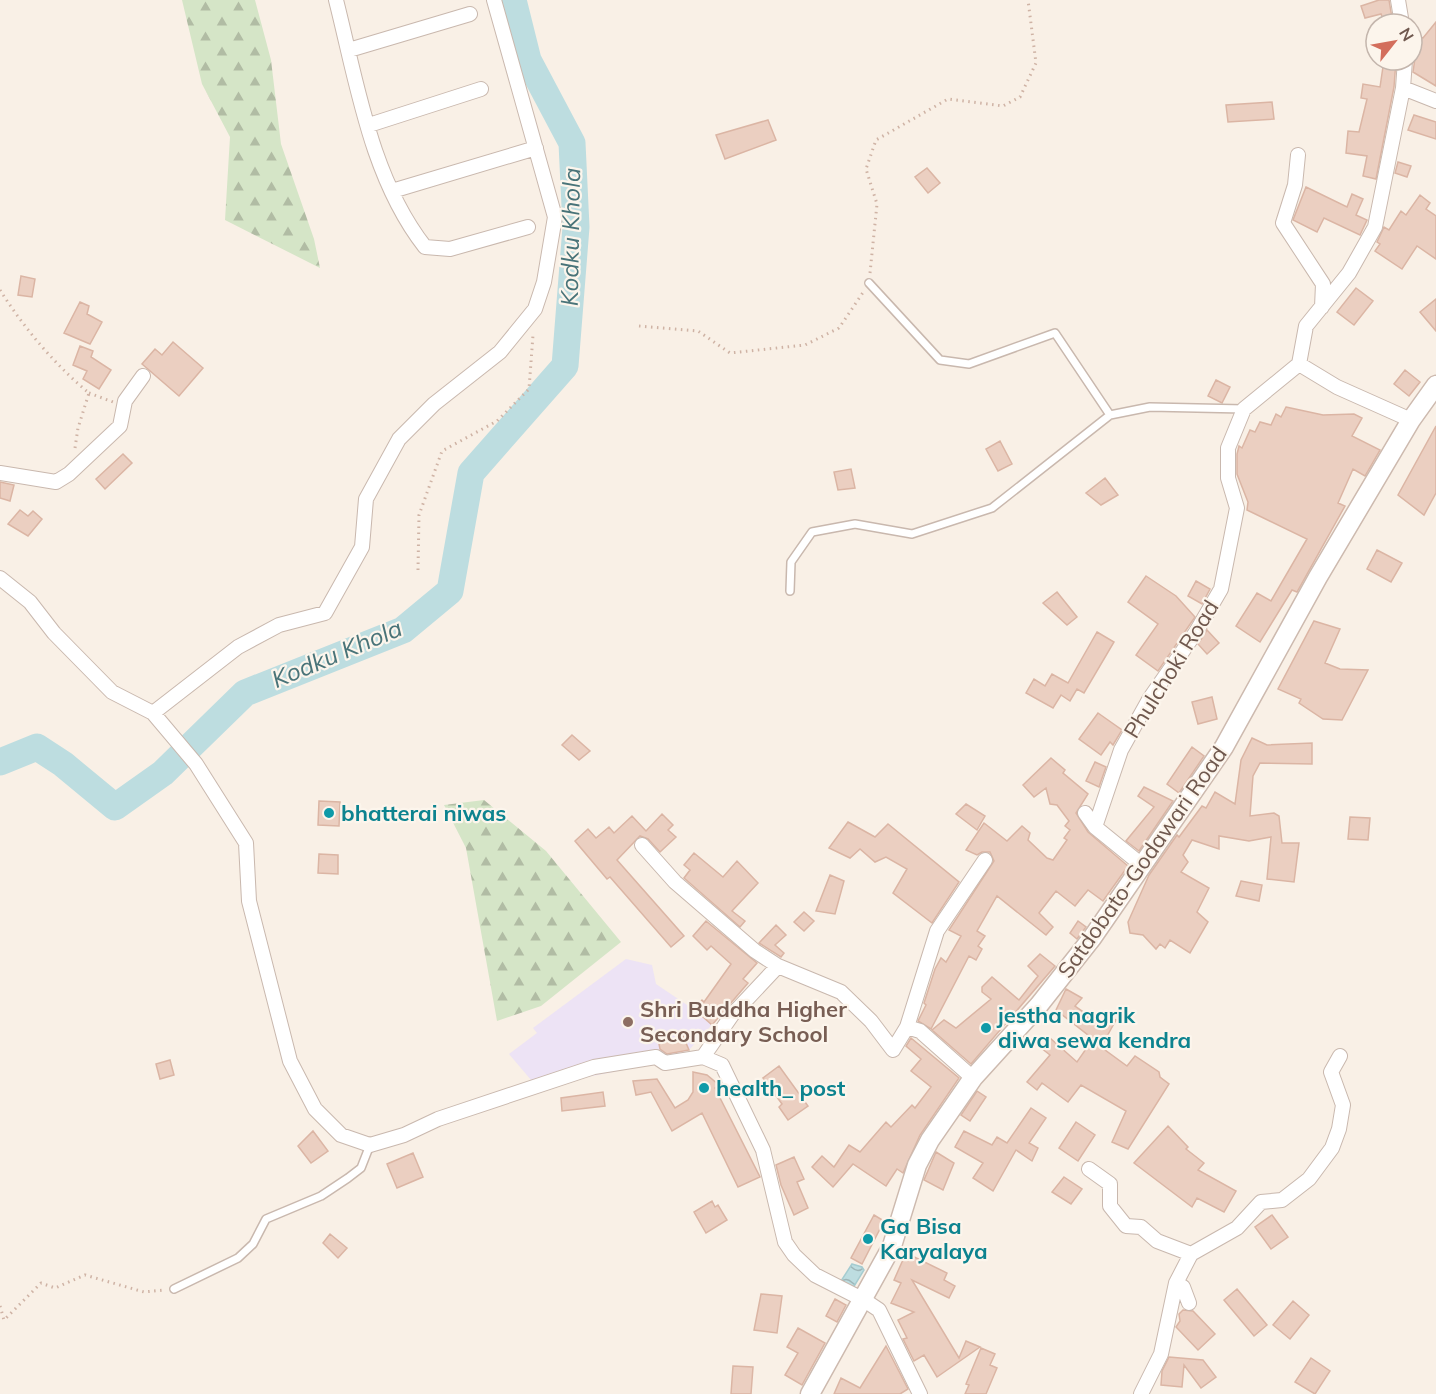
<svg xmlns="http://www.w3.org/2000/svg" width="1436" height="1394" viewBox="0 0 1436 1394" font-family="Mulish,sans-serif">
  <style>
    .education { fill: #ede3f5 }
    .forest { fill: url(#forest-firs) }
    .water { fill: url(#water-waves); stroke: #a5ccd0; stroke-width: 1.5 }
    .lines { fill: none; stroke-linecap: round; stroke-linejoin: round }
    .river { stroke: #bddde0; stroke-width: 27 }
    .building { fill: #ebcfc1; stroke: #dbb5a4; stroke-width: 1.5 }
    .lane-casing { stroke: #c9b8ae; stroke-width: 10 }
    .street-casing { stroke: #c9b8ae; stroke-width: 16 }
    .secondary-casing { stroke: #cdbaaf; stroke-width: 21 }
    .path { stroke: #cfb3a5; stroke-width: 3; stroke-dasharray: 1.5 4.5; stroke-linecap: butt }
    .lane { stroke: #fff; stroke-width: 7 }
    .street { stroke: #fff; stroke-width: 14 }
    .secondary { stroke: #fff; stroke-width: 18 }
    .culture-dot { fill: #0f9aa8; stroke: #fcf5ec; stroke-width: 2 }
    .education-dot { fill: #8d6e63; stroke: #fcf5ec; stroke-width: 2 }
    .labels { text-anchor: middle; stroke-width: 4.5; stroke-linejoin: round; paint-order: stroke }
    .street-label { font-size: 22px; fill: #6f584e; stroke: #fcf5ec }
    .culture-label { font-size: 22px; font-weight: bold; fill: #0d838f; stroke: #fcf5ec; text-anchor: start }
    .education-label { font-size: 22px; font-weight: bold; fill: #785e54; stroke: #fcf5ec; text-anchor: start }
    .water-label { font-size: 24px; font-style: italic; fill: #487378; stroke: #fcf5ec }
  </style>
  <defs>
    <pattern id="forest-firs" width="22" height="20" patternUnits="userSpaceOnUse" patternTransform="scale(1.5)"><rect width="22" height="20" fill="#d5e5c7"/><path d="M5 1l3.5 6h-7zM16 11l3.5 6h-7z" fill="#b1bca4"/></pattern>
    <pattern id="water-waves" width="16" height="10" patternUnits="userSpaceOnUse" patternTransform="scale(1.5)"><rect width="16" height="10" fill="#bddde0"/><path d="M0 5q4-4 8 0t8 0" fill="none" stroke="#9eb6b8"/></pattern>
  </defs>
  <rect width="100%" height="100%" fill="#f9f0e6"/>
  <path class="education" d="M 626,959 L 652,965 L 656,984 L 693,1009 L 702,1000 L 720,1016 L 689,1050 L 638,1067 L 537,1087 L 509,1054 L 537,1033 L 533,1028 Z"/>
  <path class="forest" d="M 182,0 L 255,0 L 271,60 L 281,144 L 314,239 L 320,268 L 225,220 L 230,137 L 202,84 Z
    M 484,800 L 546,851 L 621,942 L 541,1006 L 497,1021 L 466,848 L 444,805 Z"/>
  <path class="water" d="M 852,1264 L 862,1267 L 864,1270 L 853,1288 L 841,1281 Z"/>
  <g class="lines">
    <path class="river" d="M 0,762 L 37,747 L 63,764 L 115,807 L 163,773 L 245,693 L 403,630 L 450,591 L 471,473 L 565,366 L 576,227 L 572,143 L 528,60 L 513,0"/>
  </g>
  <path class="building" d="M 1379,0 L 1389,0 L 1393,24 L 1385,24 L 1381,14 L 1365,18 L 1361,6 Z
    M 1436,22 L 1436,86 L 1413,72 L 1418,37 L 1423,38 Z
    M 1384,60 L 1396,60 L 1394,87 L 1376,179 L 1363,176 L 1367,156 L 1346,153 L 1348,131 L 1359,132 L 1367,99 L 1361,98 L 1363,84 L 1380,87 Z
    M 1272,102 L 1274,119 L 1228,122 L 1226,105 Z
    M 1414,115 L 1436,122 L 1436,139 L 1408,130 Z
    M 768,120 L 776,140 L 725,159 L 716,135 Z
    M 1398,162 L 1411,166 L 1407,177 L 1395,173 Z
    M 927,168 L 940,183 L 928,193 L 915,177 Z
    M 1306,187 L 1347,207 L 1352,194 L 1363,199 L 1356,215 L 1367,220 L 1360,235 L 1324,218 L 1317,232 L 1293,220 Z
    M 1420,195 L 1430,203 L 1426,209 L 1436,216 L 1436,259 L 1417,246 L 1402,269 L 1375,251 L 1380,244 L 1377,242 L 1384,227 L 1389,230 L 1401,211 L 1406,215 Z
    M 21,276 L 35,279 L 32,297 L 18,295 Z
    M 1356,288 L 1373,301 L 1354,325 L 1337,312 Z
    M 1436,299 L 1436,331 L 1420,312 Z
    M 80,302 L 89,306 L 87,314 L 102,322 L 90,344 L 64,333 Z
    M 173,342 L 203,368 L 179,396 L 142,364 L 155,349 L 162,355 Z
    M 80,346 L 93,351 L 91,357 L 111,370 L 99,389 L 83,379 L 87,371 L 73,365 Z
    M 1405,370 L 1420,382 L 1409,396 L 1394,384 Z
    M 1216,380 L 1230,387 L 1222,403 L 1208,396 Z
    M 1286,407 L 1323,415 L 1354,414 L 1362,418 L 1352,436 L 1380,450 L 1365,476 L 1353,469 L 1338,503 L 1345,506 L 1297,592 L 1292,590 L 1260,642 L 1236,626 L 1257,593 L 1271,601 L 1307,539 L 1247,510 L 1248,502 L 1237,474 L 1237,454 L 1239,446 L 1242,448 L 1250,430 L 1255,432 L 1260,422 L 1271,425 L 1276,414 L 1281,417 Z
    M 1436,426 L 1436,493 L 1424,515 L 1398,495 Z
    M 1000,441 L 1012,464 L 998,471 L 986,449 Z
    M 123,454 L 132,463 L 105,489 L 96,479 Z
    M 851,469 L 855,488 L 838,490 L 834,472 Z
    M 1105,478 L 1118,495 L 1101,505 L 1086,493 Z
    M 0,482 L 14,485 L 10,501 L 0,498 Z
    M 20,510 L 28,516 L 33,511 L 42,519 L 28,536 L 8,524 Z
    M 1377,550 L 1402,563 L 1391,582 L 1367,569 Z
    M 1146,576 L 1176,596 L 1195,617 L 1158,671 L 1136,655 L 1158,624 L 1128,602 Z
    M 1196,581 L 1210,589 L 1202,604 L 1188,596 Z
    M 1057,592 L 1077,617 L 1067,625 L 1043,603 Z
    M 1314,621 L 1340,629 L 1325,663 L 1340,669 L 1368,670 L 1342,720 L 1323,719 L 1299,703 L 1301,699 L 1278,689 Z
    M 1207,630 L 1219,643 L 1207,654 L 1198,644 Z
    M 1097,632 L 1114,642 L 1084,693 L 1077,689 L 1070,701 L 1061,695 L 1053,708 L 1026,693 L 1034,679 L 1045,686 L 1052,674 L 1068,683 Z
    M 1212,697 L 1217,719 L 1198,724 L 1192,702 Z
    M 1098,713 L 1122,730 L 1113,745 L 1110,742 L 1101,755 L 1079,739 Z
    M 572,735 L 590,751 L 579,760 L 562,745 Z
    M 1252,738 L 1267,745 L 1312,743 L 1312,764 L 1260,763 L 1253,776 L 1250,816 L 1274,813 L 1279,816 L 1282,843 L 1299,843 L 1294,882 L 1267,879 L 1271,837 L 1249,841 L 1219,836 L 1219,849 L 1192,840 L 1183,855 L 1188,862 L 1181,872 L 1209,888 L 1197,912 L 1208,922 L 1190,953 L 1170,940 L 1165,948 L 1160,944 L 1156,949 L 1143,935 L 1130,933 L 1128,922 L 1149,875 L 1177,835 L 1179,837 L 1202,806 L 1206,808 L 1215,792 L 1235,804 L 1241,760 Z
    M 1192,747 L 1204,756 L 1179,793 L 1167,784 Z
    M 1051,758 L 1065,770 L 1063,773 L 1088,794 L 1076,813 L 1088,832 L 1128,866 L 1103,901 L 1088,890 L 1075,906 L 1056,891 L 1039,913 L 1053,927 L 1046,935 L 997,896 L 977,931 L 985,936 L 978,946 L 982,949 L 976,960 L 969,956 L 931,1029 L 918,1021 L 926,1005 L 924,1003 L 935,969 L 941,958 L 946,962 L 961,936 L 949,930 L 994,861 L 990,852 L 982,852 L 977,855 L 966,850 L 984,823 L 1007,841 L 1022,826 L 1030,833 L 1028,840 L 1047,858 L 1053,860 L 1067,840 L 1064,838 L 1070,830 L 1065,826 L 1069,821 L 1057,805 L 1050,804 L 1046,788 L 1034,797 L 1023,785 Z
    M 1095,762 L 1106,767 L 1099,787 L 1086,781 Z
    M 1144,787 L 1173,801 L 1139,851 L 1126,841 L 1154,807 L 1138,796 Z
    M 319,801 L 340,802 L 339,826 L 318,825 Z
    M 966,804 L 985,816 L 977,830 L 956,814 Z
    M 662,814 L 673,825 L 668,830 L 676,837 L 660,852 L 648,839 L 640,836 L 617,860 L 684,936 L 671,947 L 610,877 L 607,879 L 575,841 L 588,829 L 596,838 L 609,827 L 614,833 L 632,816 L 646,831 Z
    M 1350,817 L 1370,818 L 1368,840 L 1348,839 Z
    M 848,822 L 875,837 L 888,824 L 959,882 L 932,923 L 893,893 L 907,869 L 886,857 L 875,862 L 860,849 L 850,858 L 829,848 Z
    M 694,853 L 723,877 L 737,861 L 758,883 L 732,911 L 745,921 L 740,927 L 684,878 L 690,870 L 684,865 Z
    M 319,854 L 338,855 L 338,874 L 318,873 Z
    M 830,875 L 844,881 L 835,914 L 816,911 Z
    M 1241,881 L 1262,885 L 1259,901 L 1236,896 Z
    M 804,912 L 814,921 L 804,931 L 794,922 Z
    M 706,921 L 757,963 L 743,979 L 748,983 L 712,1025 L 694,1009 L 702,1000 L 704,1002 L 731,964 L 711,946 L 707,950 L 693,936 Z
    M 1078,921 L 1086,927 L 1077,939 L 1070,933 Z
    M 776,925 L 786,935 L 775,945 L 784,953 L 781,957 L 759,943 Z
    M 1040,954 L 1055,966 L 971,1064 L 932,1030 L 944,1020 L 956,1028 L 991,999 L 982,992 L 982,987 L 992,977 L 1019,1000 L 1038,976 L 1028,966 Z
    M 1066,989 L 1082,998 L 1075,1006 L 1089,1016 L 1087,1017 L 1102,1026 L 1109,1016 L 1116,1020 L 1101,1047 L 1127,1066 L 1135,1056 L 1159,1072 L 1160,1077 L 1169,1084 L 1128,1149 L 1112,1142 L 1126,1111 L 1081,1085 L 1068,1102 L 1042,1083 L 1037,1090 L 1027,1082 L 1050,1055 L 1041,1048 L 1050,1038 L 1077,1062 L 1093,1039 L 1056,1010 Z
    M 683,1036 L 689,1050 L 667,1054 L 660,1049 L 659,1044 Z
    M 911,1038 L 959,1078 L 920,1135 L 903,1173 L 897,1169 L 886,1186 L 853,1164 L 833,1187 L 812,1167 L 822,1156 L 834,1167 L 849,1145 L 860,1152 L 886,1122 L 891,1127 L 912,1105 L 915,1108 L 931,1087 L 911,1071 L 921,1059 L 906,1046 Z
    M 170,1060 L 174,1075 L 160,1079 L 156,1064 Z
    M 779,1066 L 808,1106 L 788,1120 L 779,1107 L 782,1104 L 763,1078 Z
    M 693,1072 L 707,1075 L 719,1085 L 715,1088 L 760,1177 L 738,1187 L 702,1113 L 672,1131 L 651,1092 L 636,1095 L 633,1081 L 657,1079 L 675,1108 L 688,1100 L 693,1092 Z
    M 977,1091 L 986,1097 L 970,1121 L 961,1115 Z
    M 603,1092 L 605,1106 L 562,1111 L 561,1098 Z
    M 1031,1108 L 1046,1118 L 1029,1143 L 1038,1148 L 1032,1161 L 1016,1150 L 993,1191 L 973,1178 L 983,1163 L 955,1147 L 964,1131 L 992,1145 L 997,1137 L 1007,1143 Z
    M 1076,1122 L 1095,1135 L 1078,1161 L 1059,1148 Z
    M 1168,1126 L 1188,1147 L 1186,1149 L 1204,1163 L 1198,1170 L 1236,1191 L 1224,1212 L 1197,1198 L 1192,1207 L 1134,1163 Z
    M 313,1131 L 328,1151 L 311,1163 L 298,1146 Z
    M 936,1152 L 954,1163 L 943,1190 L 924,1180 Z
    M 413,1153 L 423,1177 L 397,1188 L 387,1164 Z
    M 794,1157 L 804,1179 L 797,1182 L 808,1208 L 794,1215 L 781,1185 L 776,1165 Z
    M 1064,1177 L 1082,1189 L 1071,1204 L 1052,1192 Z
    M 712,1201 L 715,1207 L 718,1205 L 727,1220 L 706,1233 L 694,1212 Z
    M 874,1215 L 884,1221 L 862,1264 L 851,1258 Z
    M 1272,1215 L 1288,1237 L 1271,1249 L 1255,1227 Z
    M 330,1234 L 347,1248 L 338,1258 L 323,1243 Z
    M 906,1253 L 947,1273 L 944,1280 L 955,1286 L 949,1298 L 912,1280 L 959,1358 L 966,1341 L 980,1347 L 937,1377 L 924,1355 L 914,1361 L 903,1339 L 907,1338 L 898,1320 L 914,1312 L 891,1303 L 901,1283 L 894,1280 Z
    M 1237,1289 L 1267,1325 L 1254,1336 L 1224,1300 Z
    M 761,1294 L 782,1296 L 777,1333 L 754,1330 Z
    M 835,1299 L 846,1305 L 837,1322 L 826,1316 Z
    M 1293,1301 L 1309,1315 L 1290,1339 L 1273,1325 Z
    M 1183,1310 L 1193,1311 L 1215,1334 L 1198,1350 L 1176,1327 L 1180,1321 L 1179,1314 Z
    M 798,1328 L 825,1343 L 802,1385 L 785,1375 L 798,1353 L 787,1347 Z
    M 886,1346 L 908,1389 L 900,1394 L 834,1394 L 841,1378 L 860,1388 Z
    M 981,1348 L 995,1354 L 990,1365 L 997,1368 L 986,1394 L 965,1394 L 969,1385 L 966,1384 Z
    M 1169,1357 L 1203,1360 L 1216,1377 L 1201,1388 L 1184,1365 L 1182,1387 L 1161,1385 L 1162,1371 Z
    M 1311,1358 L 1330,1371 L 1315,1394 L 1295,1382 Z
    M 733,1366 L 753,1367 L 751,1394 L 731,1394 Z"/>
  <g class="lines">
    <defs>
      <path id="lane" d="M 869,283 L 940,360 L 969,364 L 1055,333 L 1110,415
        M 790,591 L 791,562 L 812,532 L 855,524 L 912,534 L 992,508 L 1110,415 L 1150,407 L 1244,409
        M 174,1289 L 238,1258 L 253,1244 L 266,1219 L 321,1196 L 348,1178 L 361,1168 L 370,1145"/>
      <path id="street" d="M 336,0 C 357,83 371,178 425,247 L 450,249 L 528,227
        M 1398,0 L 1402,24
        M 349,50 L 470,14
        M 1403,88 L 1436,101
        M 369,125 L 481,89
        M 1298,155 L 1295,185 L 1283,223 L 1323,284 L 1322,307
        M 392,191 L 536,148
        M 1299,364 L 1337,387 L 1411,420
        M 0,473 L 56,482 L 69,474 L 120,426 L 125,401 L 143,376
        M 0,578 L 30,602 L 54,633 L 112,692 L 153,713 L 196,764 L 246,843 L 249,901 L 290,1061 L 315,1109 L 341,1135 L 370,1145 L 404,1135 L 438,1119 L 594,1067 L 656,1057 L 665,1063 L 703,1057 L 722,1065 L 763,1150 L 785,1242 L 794,1255 L 815,1275 L 864,1300 L 879,1310 L 920,1394
        M 153,713 L 238,647 L 279,625 L 325,613 L 362,547 L 366,499 L 399,439 L 434,404 L 500,352 L 535,309 L 544,282 L 555,217 L 494,0
        M 1085,813 L 1095,827 L 1143,866
        M 1095,827 L 1121,750 L 1150,698 L 1196,632 L 1221,589 L 1237,508 L 1228,478 L 1228,448 L 1244,409 L 1299,364 L 1306,326 L 1349,273 L 1375,227 L 1403,88 L 1405,60
        M 642,845 L 675,882 L 755,951 L 778,966 L 841,992 L 871,1021 L 893,1050 L 907,1027 L 937,931 L 985,860
        M 907,1027 L 920,1031 L 973,1078
        M 703,1057 L 732,1015 L 778,966
        M 1089,1169 L 1110,1184 L 1110,1206 L 1126,1226 L 1141,1227 L 1157,1241 L 1191,1254
        M 1176,1283 L 1183,1287 L 1189,1303
        M 1141,1394 L 1161,1354 L 1176,1283 L 1191,1254 L 1237,1228 L 1261,1202 L 1282,1200 L 1309,1179 L 1332,1148 L 1339,1129 L 1343,1105 L 1331,1072 L 1340,1056"/>
      <path id="secondary" d="M 810,1394 L 892,1246 L 917,1165 L 930,1140 L 973,1078 L 1039,1005 L 1092,938 L 1224,747 L 1318,577 L 1411,420 L 1436,385"/>
    </defs>
    <use href="#lane" class="lane-casing"/>
    <use href="#street" class="street-casing"/>
    <use href="#secondary" class="secondary-casing"/>
    <path class="path" d="M 870,273 L 877,204 L 866,169 L 876,140 L 948,99 L 1003,106 L 1020,97 L 1036,63 L 1028,0
      M 0,290 C 24,328 55,365 89,393 L 78,428 L 75,448
      M 639,326 L 698,331 L 730,353 L 805,345 L 839,328 L 864,291
      M 89,393 L 113,402
      M 418,570 L 419,515 L 442,451 L 497,421 L 529,389 L 533,335
      M 0,1306 L 4,1320 L 41,1283 L 55,1288 L 85,1275 L 144,1292 L 164,1290"/>
    <use href="#lane" class="lane"/>
    <use href="#street" class="street"/>
    <use href="#secondary" class="secondary"/>
  </g>
  <g class="culture-dot">
    <circle cx="329" cy="813" r="6"/>
    <circle cx="986" cy="1028" r="6"/>
    <circle cx="704" cy="1088" r="6"/>
    <circle cx="868" cy="1239" r="6"/>
  </g>
  <circle class="education-dot" cx="628" cy="1022" r="6"/>
  <g class="labels">
    <g class="street-label">
      <text transform="translate(1171 669) rotate(-58)" y="8">Phulchoki Road</text>
      <text transform="translate(1142 862) rotate(-55)" y="8">Satdobato-Godawari Road</text>
    </g>
    <g class="culture-label">
      <text x="341" y="821">bhatterai niwas</text>
      <text x="998" y="1023">jestha nagrik<tspan x="998" dy="25">diwa sewa kendra</tspan></text>
      <text x="716" y="1096">health_ post</text>
      <text x="880" y="1234">Ga Bisa<tspan x="880" dy="25">Karyalaya</tspan></text>
    </g>
    <g class="education-label">
      <text x="640" y="1017">Shri Buddha Higher<tspan x="640" dy="25">Secondary School</tspan></text>
    </g>
    <g class="water-label">
      <text transform="translate(571 237) rotate(-89)" y="8">Kodku Khola</text>
      <text transform="translate(337 654) rotate(-23)" y="8">Kodku Khola</text>
    </g>
  </g>
  <g transform="translate(1394 42) rotate(59)"><circle r="28" fill="#fcf5ec" stroke="#c4b6ad" stroke-width="1.5"/>
  <path d="M0-4.5L10 22L0 15L-10 22Z" fill="#d36e5c"/>
  <text y="-9" font-size="16" font-weight="bold" text-anchor="middle" fill="#6f584e">N</text>
  </g>
</svg>
